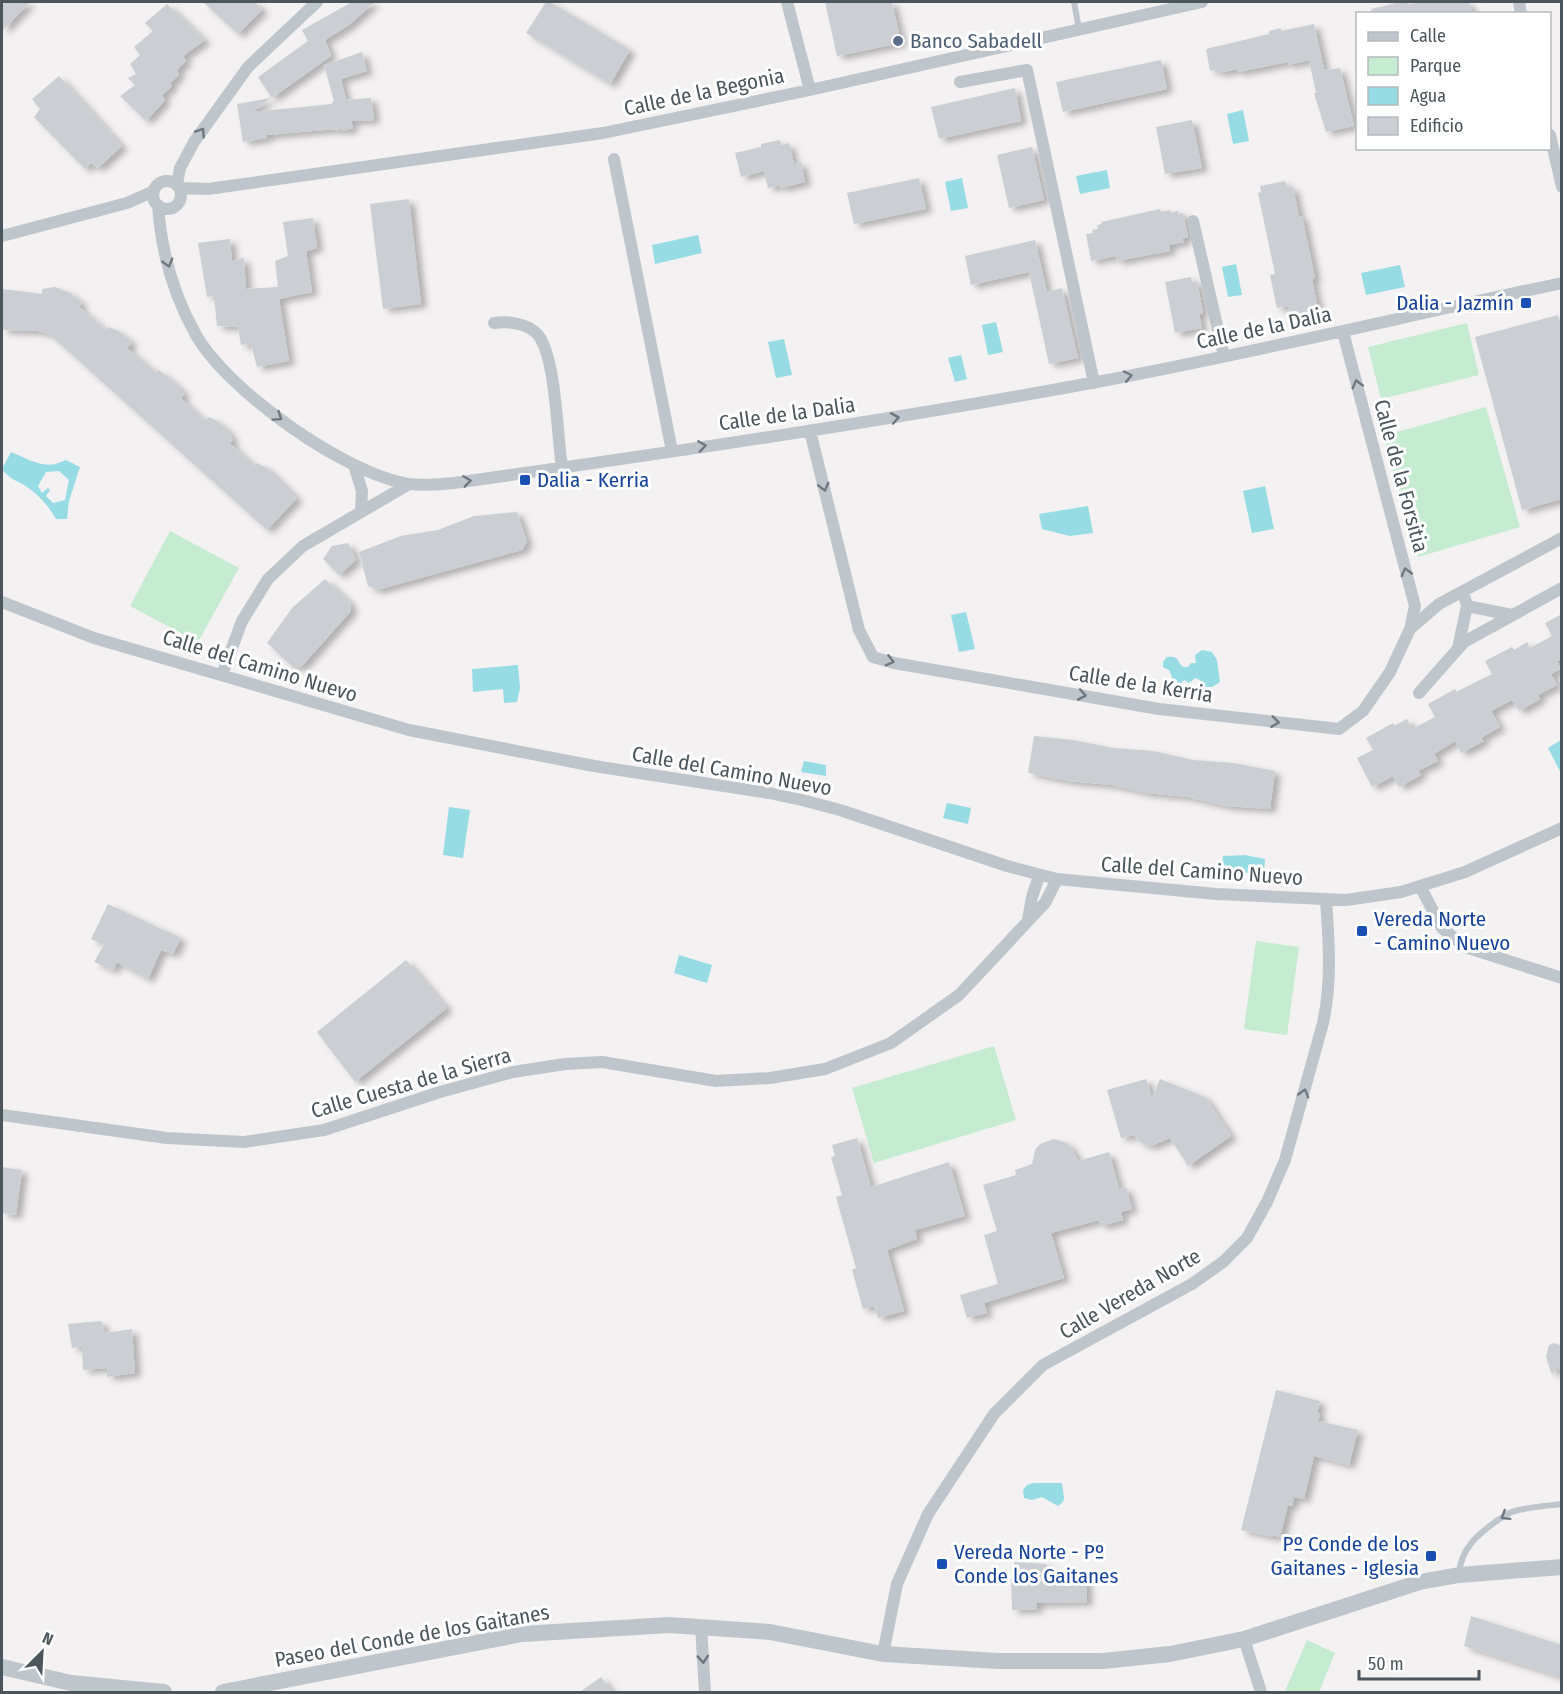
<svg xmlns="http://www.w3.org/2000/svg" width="1563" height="1694" viewBox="0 0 1563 1694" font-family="'Fira Sans Condensed',sans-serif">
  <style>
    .green { fill: #c5ebd0 }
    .water { fill: #97dce4; fill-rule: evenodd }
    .building { fill: #cbcfd3; filter: url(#shadow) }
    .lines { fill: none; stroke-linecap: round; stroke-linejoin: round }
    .service { stroke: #bec6cc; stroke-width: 6 }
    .minor { stroke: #bec6cc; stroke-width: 12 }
    .tertiary { stroke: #bec6cc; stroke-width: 16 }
    .oneway { stroke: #6e787e }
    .service-dot { fill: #5c6f8a; stroke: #fff; stroke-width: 2 }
    .transit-dot { fill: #1a4fb4; stroke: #fff; stroke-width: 2 }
    .labels { text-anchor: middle; stroke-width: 6; stroke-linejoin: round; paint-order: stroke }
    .service-label { font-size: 21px; fill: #4e5e75; stroke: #fff; text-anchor: start }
    .street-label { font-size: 21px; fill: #4b565c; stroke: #fff }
    .transit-label { font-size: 21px; fill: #164399; stroke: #fff; text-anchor: start }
  </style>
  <defs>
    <filter id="shadow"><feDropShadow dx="6" dy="4" stdDeviation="3" flood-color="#0004"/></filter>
  </defs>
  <rect width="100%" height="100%" fill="#f3f1f1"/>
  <path class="green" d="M 1467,323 L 1479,375 L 1381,399 L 1368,347 Z
    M 1486,407 L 1520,527 L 1418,557 L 1383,436 Z
    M 170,531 L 239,568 L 198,642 L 130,606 Z
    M 1256,941 L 1299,947 L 1287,1035 L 1244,1029 Z
    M 994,1046 L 1016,1120 L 874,1163 L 852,1088 Z
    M 1307,1640 L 1335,1653 L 1319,1692 L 1288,1692 L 1285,1691 Z"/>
  <path class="water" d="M 1243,110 L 1249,141 L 1233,144 L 1227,114 Z
    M 1107,170 L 1110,188 L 1080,194 L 1076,176 Z
    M 962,178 L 968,208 L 951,211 L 945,182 Z
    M 698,235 L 702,253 L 655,264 L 652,245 Z
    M 1236,264 L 1242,295 L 1228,297 L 1222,267 Z
    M 1400,265 L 1405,287 L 1366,295 L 1361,273 Z
    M 996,322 L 1003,352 L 988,355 L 982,325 Z
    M 784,339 L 792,375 L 776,378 L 768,342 Z
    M 961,355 L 967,379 L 955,382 L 948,358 Z
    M 11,452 C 31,460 45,471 66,460 L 80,467 L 69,501 L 67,519 L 56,519 C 49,507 41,497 30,489 C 21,482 8,479 2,469 ZM 59,471 L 69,480 L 65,500 L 53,503 L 46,496 L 50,490 L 48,488 L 42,493 L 38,486 L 46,472 Z
    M 1265,486 L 1274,529 L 1252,533 L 1243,491 Z
    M 1088,506 L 1093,533 L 1070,536 L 1042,529 L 1039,514 Z
    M 966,612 L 975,649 L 959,652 L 951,615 Z
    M 1202,650 L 1212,652 L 1217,660 L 1220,682 L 1212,687 L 1203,687 L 1200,680 L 1195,678 L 1189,683 L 1184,680 L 1179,685 L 1172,683 L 1172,677 L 1169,670 L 1163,667 L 1163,662 L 1167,657 C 1180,656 1176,661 1183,667 L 1188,667 L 1191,663 L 1196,663 L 1195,655 Z
    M 518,665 L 520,688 L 517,702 L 504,703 L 503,689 L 473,692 L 472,669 Z
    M 1561,740 L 1562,773 L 1561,773 L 1548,748 Z
    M 804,761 L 826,765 L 826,776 L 801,772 Z
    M 947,803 L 971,808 L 968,824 L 943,818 Z
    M 449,807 L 470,810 L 463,858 L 443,855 Z
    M 1245,855 L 1265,859 L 1264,873 L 1242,873 L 1222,870 L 1223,856 Z
    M 679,955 L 712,965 L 707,983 L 674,973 Z
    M 1033,1483 L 1062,1483 L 1064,1498 L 1063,1502 L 1058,1506 L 1042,1497 L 1032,1500 L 1024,1498 L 1023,1490 L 1027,1485 Z"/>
  <path class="building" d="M 2,2 L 30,2 L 2,31 Z
    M 203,2 L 255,2 L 262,10 L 238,34 Z
    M 352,2 L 375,2 L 349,25 L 325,40 L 331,56 L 272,98 L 258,77 L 308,41 L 302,30 Z
    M 546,2 L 550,2 L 630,50 L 610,84 L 526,33 Z
    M 825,2 L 892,2 L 901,43 L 837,56 Z
    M 1400,2 L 1407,2 L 1408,4 L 1421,2 L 1469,2 L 1472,14 L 1372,14 L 1371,9 Z
    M 167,4 L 205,40 L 183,56 L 186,61 L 177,70 L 179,75 L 170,83 L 172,86 L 162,95 L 165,100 L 146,121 L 120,96 L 135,85 L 128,78 L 136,74 L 130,64 L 140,55 L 134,47 L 153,31 L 145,23 Z
    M 1314,24 L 1324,69 L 1328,69 L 1328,70 L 1340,68 L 1354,126 L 1326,132 L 1314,93 L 1316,93 L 1309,60 L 1288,65 L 1288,62 L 1238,72 L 1237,69 L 1218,73 L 1217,69 L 1210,71 L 1206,49 L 1269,34 L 1269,31 L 1281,28 L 1281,31 Z
    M 362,52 L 367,71 L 341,79 L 346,100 L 371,98 L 374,120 L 351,121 L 353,128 L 342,131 L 342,129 L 336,131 L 335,129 L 267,135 L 267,138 L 243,142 L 237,104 L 271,98 L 252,112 L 332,104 L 332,102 L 334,101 L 324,65 Z
    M 1161,60 L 1167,89 L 1063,112 L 1056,82 Z
    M 59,76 L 122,146 L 98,168 L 91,163 L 85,169 L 34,117 L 40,109 L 32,99 Z
    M 1015,88 L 1021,121 L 939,139 L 931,107 Z
    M 1192,120 L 1202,168 L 1165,174 L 1156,127 Z
    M 780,140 L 781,145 L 789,143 L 794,164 L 801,162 L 805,182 L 781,188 L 780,185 L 768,188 L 764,171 L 741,177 L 735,153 L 761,147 L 761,144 Z
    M 1032,147 L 1044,200 L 1009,208 L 997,155 Z
    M 919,178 L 926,209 L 854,224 L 847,193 Z
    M 1285,181 L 1287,188 L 1293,187 L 1299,216 L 1302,216 L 1315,278 L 1312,279 L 1318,309 L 1290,315 L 1288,306 L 1277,308 L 1270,275 L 1275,274 L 1258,193 L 1261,192 L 1260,186 Z
    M 409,199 L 421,304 L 383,309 L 370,204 Z
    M 1160,209 L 1161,212 L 1170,210 L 1171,213 L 1178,211 L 1178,214 L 1183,213 L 1188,237 L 1182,239 L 1184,242 L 1169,245 L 1170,251 L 1117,261 L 1116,256 L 1091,261 L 1086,234 L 1093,233 L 1092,230 L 1098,229 L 1097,225 L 1102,224 L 1101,222 Z
    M 313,218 L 317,248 L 306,251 L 312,292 L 279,299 L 289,361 L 257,367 L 251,344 L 241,345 L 238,327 L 217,326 L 214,296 L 207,297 L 198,243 L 230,239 L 232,261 L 244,258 L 246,289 L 278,287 L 275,261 L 288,256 L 283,222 Z
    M 1035,240 L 1047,292 L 1062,288 L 1078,358 L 1049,364 L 1029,272 L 971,285 L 965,256 Z
    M 1191,277 L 1192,282 L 1197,281 L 1203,313 L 1199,314 L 1202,328 L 1175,333 L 1165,282 Z
    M 55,287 L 70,293 L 82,303 L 79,307 L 106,330 L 109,327 L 118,331 L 132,342 L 127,348 L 156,373 L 159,370 L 178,386 L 184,394 L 181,398 L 205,421 L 209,417 L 217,421 L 229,432 L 233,440 L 230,443 L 254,466 L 257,463 L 267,468 L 297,498 L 267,530 L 49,334 L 38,331 L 2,330 L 2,289 L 42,294 L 42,289 Z
    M 1558,315 L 1559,320 L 1562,319 L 1562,499 L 1522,510 L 1475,337 Z
    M 517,512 L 527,542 L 522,550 L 377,590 L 368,586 L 359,552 L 401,536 L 438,530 L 474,516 Z
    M 348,543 L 356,560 L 339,575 L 323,559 L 332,546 Z
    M 325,579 L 350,602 L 351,611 L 302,666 L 293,667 L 267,643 L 292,608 Z
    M 1562,614 L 1562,659 L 1557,661 L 1561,669 L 1551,674 L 1557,685 L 1538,695 L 1540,699 L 1519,711 L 1512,700 L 1491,711 L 1500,727 L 1481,738 L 1484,741 L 1461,753 L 1455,741 L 1434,754 L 1438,761 L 1418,771 L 1421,775 L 1399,787 L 1393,776 L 1372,787 L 1357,758 L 1373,750 L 1366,738 L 1393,723 L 1394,726 L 1407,719 L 1412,729 L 1435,717 L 1428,704 L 1455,689 L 1456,692 L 1492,674 L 1485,661 L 1512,647 L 1514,650 L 1527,642 L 1530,648 L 1552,636 L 1545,623 Z
    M 1034,736 L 1073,740 L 1113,748 L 1153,751 L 1193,760 L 1234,763 L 1275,771 L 1270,809 L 1226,806 L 1188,797 L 1147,793 L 1112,785 L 1069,781 L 1028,773 Z
    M 108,904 L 181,938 L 173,954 L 161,950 L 148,979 L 117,962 L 113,970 L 94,962 L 104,945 L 91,939 Z
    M 406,960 L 447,1008 L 355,1082 L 317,1032 Z
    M 1146,1079 L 1152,1098 L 1160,1079 L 1205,1097 L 1231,1136 L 1188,1166 L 1170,1138 L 1151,1146 L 1141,1143 L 1134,1135 L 1121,1138 L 1107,1090 Z
    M 857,1138 L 871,1187 L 949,1162 L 965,1216 L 915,1230 L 917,1239 L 887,1250 L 904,1311 L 878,1318 L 874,1306 L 863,1309 L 852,1270 L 856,1268 L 836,1197 L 842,1195 L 831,1157 L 835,1156 L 832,1145 Z
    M 1054,1139 L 1067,1143 L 1072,1149 L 1078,1161 L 1109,1152 L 1119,1189 L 1126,1187 L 1132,1209 L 1121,1212 L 1123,1220 L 1101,1226 L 1099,1220 L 1051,1233 L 1064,1278 L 984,1303 L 987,1313 L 967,1318 L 960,1295 L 998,1284 L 984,1235 L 997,1231 L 983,1185 L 1016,1175 L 1015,1170 L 1032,1164 L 1035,1150 L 1040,1144 Z
    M 2,1167 L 22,1170 L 16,1215 L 2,1213 Z
    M 101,1321 L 105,1333 L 132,1329 L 135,1373 L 107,1377 L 107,1368 L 83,1370 L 82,1346 L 72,1348 L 68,1324 Z
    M 1554,1343 L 1562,1346 L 1562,1371 L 1556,1368 L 1552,1375 L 1546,1357 L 1549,1345 Z
    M 1276,1390 L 1320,1401 L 1317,1413 L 1320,1414 L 1318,1421 L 1358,1430 L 1349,1465 L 1314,1456 L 1304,1499 L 1294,1497 L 1292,1506 L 1288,1505 L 1280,1537 L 1273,1535 L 1272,1537 L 1241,1530 Z
    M 1014,1562 L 1047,1564 L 1048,1577 L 1086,1576 L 1087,1602 L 1037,1603 L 1037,1609 L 1012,1610 L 1011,1578 L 1015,1578 Z
    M 1471,1616 L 1562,1645 L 1562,1677 L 1464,1646 Z
    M 601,1677 L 612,1692 L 580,1692 Z"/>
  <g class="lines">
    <path class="service" d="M 1074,2 L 1079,29
      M 1459,1575 C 1460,1549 1478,1534 1498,1520 C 1503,1517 1509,1512 1515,1511 C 1529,1507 1546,1506 1562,1504"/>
    <path class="minor" d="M 787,2 L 810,90
      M 1519,2 L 1521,14
      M 960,82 L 1027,70 L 1094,383
      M 1550,135 L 1562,187
      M 614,159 L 672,451
      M153 195a14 14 0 1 1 28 0a14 14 0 1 1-28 0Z
      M 177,184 L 180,168 L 194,142 L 248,67 L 317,2
      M 180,188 L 208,189 L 603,133 L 810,90 L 1202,2
      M 158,205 C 161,250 174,296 196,335 C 228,391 345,474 409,484 C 424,486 439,484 454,483 C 667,453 880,422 1091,383 C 1249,354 1405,316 1562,283
      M 1193,221 L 1224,356
      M 2,236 L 127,203 L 154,191
      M 494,323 C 508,321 528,323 538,335 C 556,357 557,436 562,467
      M 1343,332 L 1415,606 L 1410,629
      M 810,431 L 859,630 L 873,657 L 894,663 L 1159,709 L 1339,729 L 1363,711 L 1390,672 L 1410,629 L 1439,604 L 1562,538
      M 354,465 L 362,491 L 361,512
      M 2,602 L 94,638 L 409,730 L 594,766 L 769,793 L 802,800 L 840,810 L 1007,866 L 1057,879 L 1216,894 L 1346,900 L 1401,892 L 1465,872 L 1562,828
      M 1467,606 L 1512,615
      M 1458,648 L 1467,606 L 1463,591
      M 222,675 L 242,621 L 268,579 L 303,546 L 409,484
      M 1419,693 L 1464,642 L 1562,588
      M 1420,886 L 1442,928 L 1465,947 L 1562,978
      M 1028,920 L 1032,897 L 1039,876
      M 2,1115 L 167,1138 L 244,1142 L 324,1130 L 440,1092 L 513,1072 L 565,1064 L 602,1062 L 716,1081 L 770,1078 L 825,1069 L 891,1043 L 959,995 L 1045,903 L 1057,879
      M 701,1626 L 705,1692
      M 1244,1639 L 1261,1692
      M 883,1654 L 897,1584 L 928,1514 L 994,1414 L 1043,1365 L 1192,1284 L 1223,1262 L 1247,1238 L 1267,1202 L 1285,1160 L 1323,1023 C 1332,982 1329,942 1326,900"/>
    <path class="tertiary" d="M 2,1667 L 71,1683 L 164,1692
      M 223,1692 L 522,1634 L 669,1625 L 770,1632 L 883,1654 L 998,1661 L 1103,1661 L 1170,1654 L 1244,1639 L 1420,1582 L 1459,1575 L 1562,1567"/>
  </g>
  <defs><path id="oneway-chevron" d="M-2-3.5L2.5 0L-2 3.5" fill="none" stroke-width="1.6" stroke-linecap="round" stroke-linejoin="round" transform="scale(1.5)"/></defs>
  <g class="oneway">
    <use href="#oneway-chevron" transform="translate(201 132) rotate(-56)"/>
    <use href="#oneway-chevron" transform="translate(168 263) rotate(74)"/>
    <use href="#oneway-chevron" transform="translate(1128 376) rotate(-12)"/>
    <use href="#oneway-chevron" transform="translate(1357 384) rotate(-105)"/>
    <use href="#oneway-chevron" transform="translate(278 417) rotate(35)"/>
    <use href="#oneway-chevron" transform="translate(895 418) rotate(-10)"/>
    <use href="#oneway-chevron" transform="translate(702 446) rotate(-8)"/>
    <use href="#oneway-chevron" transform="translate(467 481) rotate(-8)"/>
    <use href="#oneway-chevron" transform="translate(824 487) rotate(76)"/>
    <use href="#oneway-chevron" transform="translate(1406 572) rotate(-105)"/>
    <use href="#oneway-chevron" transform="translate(890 661) rotate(14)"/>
    <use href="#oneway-chevron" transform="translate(1082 695) rotate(10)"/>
    <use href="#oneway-chevron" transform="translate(1275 722) rotate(7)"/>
    <use href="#oneway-chevron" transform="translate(1304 1093) rotate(-74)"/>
    <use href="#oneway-chevron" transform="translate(1505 1516) rotate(148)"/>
    <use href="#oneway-chevron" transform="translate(703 1659) rotate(86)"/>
  </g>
  <circle class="service-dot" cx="898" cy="41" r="6"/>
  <g class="transit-dot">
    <rect x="1520" y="297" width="12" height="12" rx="3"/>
    <rect x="519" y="474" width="12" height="12" rx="3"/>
    <rect x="1356" y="925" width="12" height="12" rx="3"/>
    <rect x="1425" y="1550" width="12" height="12" rx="3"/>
    <rect x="936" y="1558" width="12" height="12" rx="3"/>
  </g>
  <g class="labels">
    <g class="service-label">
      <text x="910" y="48">Banco Sabadell</text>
    </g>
    <g class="street-label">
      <text transform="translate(704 92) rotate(-12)" y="7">Calle de la Begonia</text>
      <text transform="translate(1264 328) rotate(-12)" y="7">Calle de la Dalia</text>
      <text transform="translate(787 414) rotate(-8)" y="7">Calle de la Dalia</text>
      <text transform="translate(1401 476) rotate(75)" y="7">Calle de la Forsitia</text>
      <text transform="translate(260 666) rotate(17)" y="7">Calle del Camino Nuevo</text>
      <text transform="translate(1141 684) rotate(9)" y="7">Calle de la Kerria</text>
      <text transform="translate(732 771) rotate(10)" y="7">Calle del Camino Nuevo</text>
      <text transform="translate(1202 871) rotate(4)" y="7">Calle del Camino Nuevo</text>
      <text transform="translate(411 1083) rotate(-16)" y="7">Calle Cuesta de la Sierra</text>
      <text transform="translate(1130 1294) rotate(-30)" y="7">Calle Vereda Norte</text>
      <text transform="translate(412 1636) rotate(-10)" y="7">Paseo del Conde de los Gaitanes</text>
    </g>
    <g class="transit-label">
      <text x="1514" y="310" text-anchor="end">Dalia - Jazmín</text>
      <text x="537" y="487">Dalia - Kerria</text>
      <text x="1374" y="926">Vereda Norte<tspan x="1374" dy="24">- Camino Nuevo</tspan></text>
      <text x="1419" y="1551" text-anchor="end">Pº Conde de los<tspan x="1419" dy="24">Gaitanes - Iglesia</tspan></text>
      <text x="954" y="1559">Vereda Norte - Pº<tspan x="954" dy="24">Conde los Gaitanes</tspan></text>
    </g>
  </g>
  <rect width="1563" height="1694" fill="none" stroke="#4b565c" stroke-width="6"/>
  <rect x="1356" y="12" width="195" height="138" fill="#ffffff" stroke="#b7bbbe" stroke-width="1.5"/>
  <rect x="1368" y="32" width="30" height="9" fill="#bec6cc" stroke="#b7bbbe" stroke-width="1.5"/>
  <text x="1410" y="42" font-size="18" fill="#4b565c">Calle</text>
  <rect x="1368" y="57" width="30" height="18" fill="#c5ebd0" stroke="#b7bbbe" stroke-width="1.5"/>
  <text x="1410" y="72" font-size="18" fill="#4b565c">Parque</text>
  <rect x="1368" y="87" width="30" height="18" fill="#97dce4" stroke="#b7bbbe" stroke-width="1.5"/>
  <text x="1410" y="102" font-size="18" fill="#4b565c">Agua</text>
  <rect x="1368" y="117" width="30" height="18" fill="#cbcfd3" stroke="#b7bbbe" stroke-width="1.5"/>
  <text x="1410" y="132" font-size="18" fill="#4b565c">Edificio</text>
  <g transform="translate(42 1652) rotate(24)" stroke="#ffffff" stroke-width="4.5" paint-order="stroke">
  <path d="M0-4.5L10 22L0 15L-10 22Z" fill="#4b565c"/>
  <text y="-9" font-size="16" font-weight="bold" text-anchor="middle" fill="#4b565c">N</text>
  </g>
  <path d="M1359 1670v9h120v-9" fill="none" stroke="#4b565c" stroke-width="3"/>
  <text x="1368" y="1670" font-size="18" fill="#4b565c" stroke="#ffffff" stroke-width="4.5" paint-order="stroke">50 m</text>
</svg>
